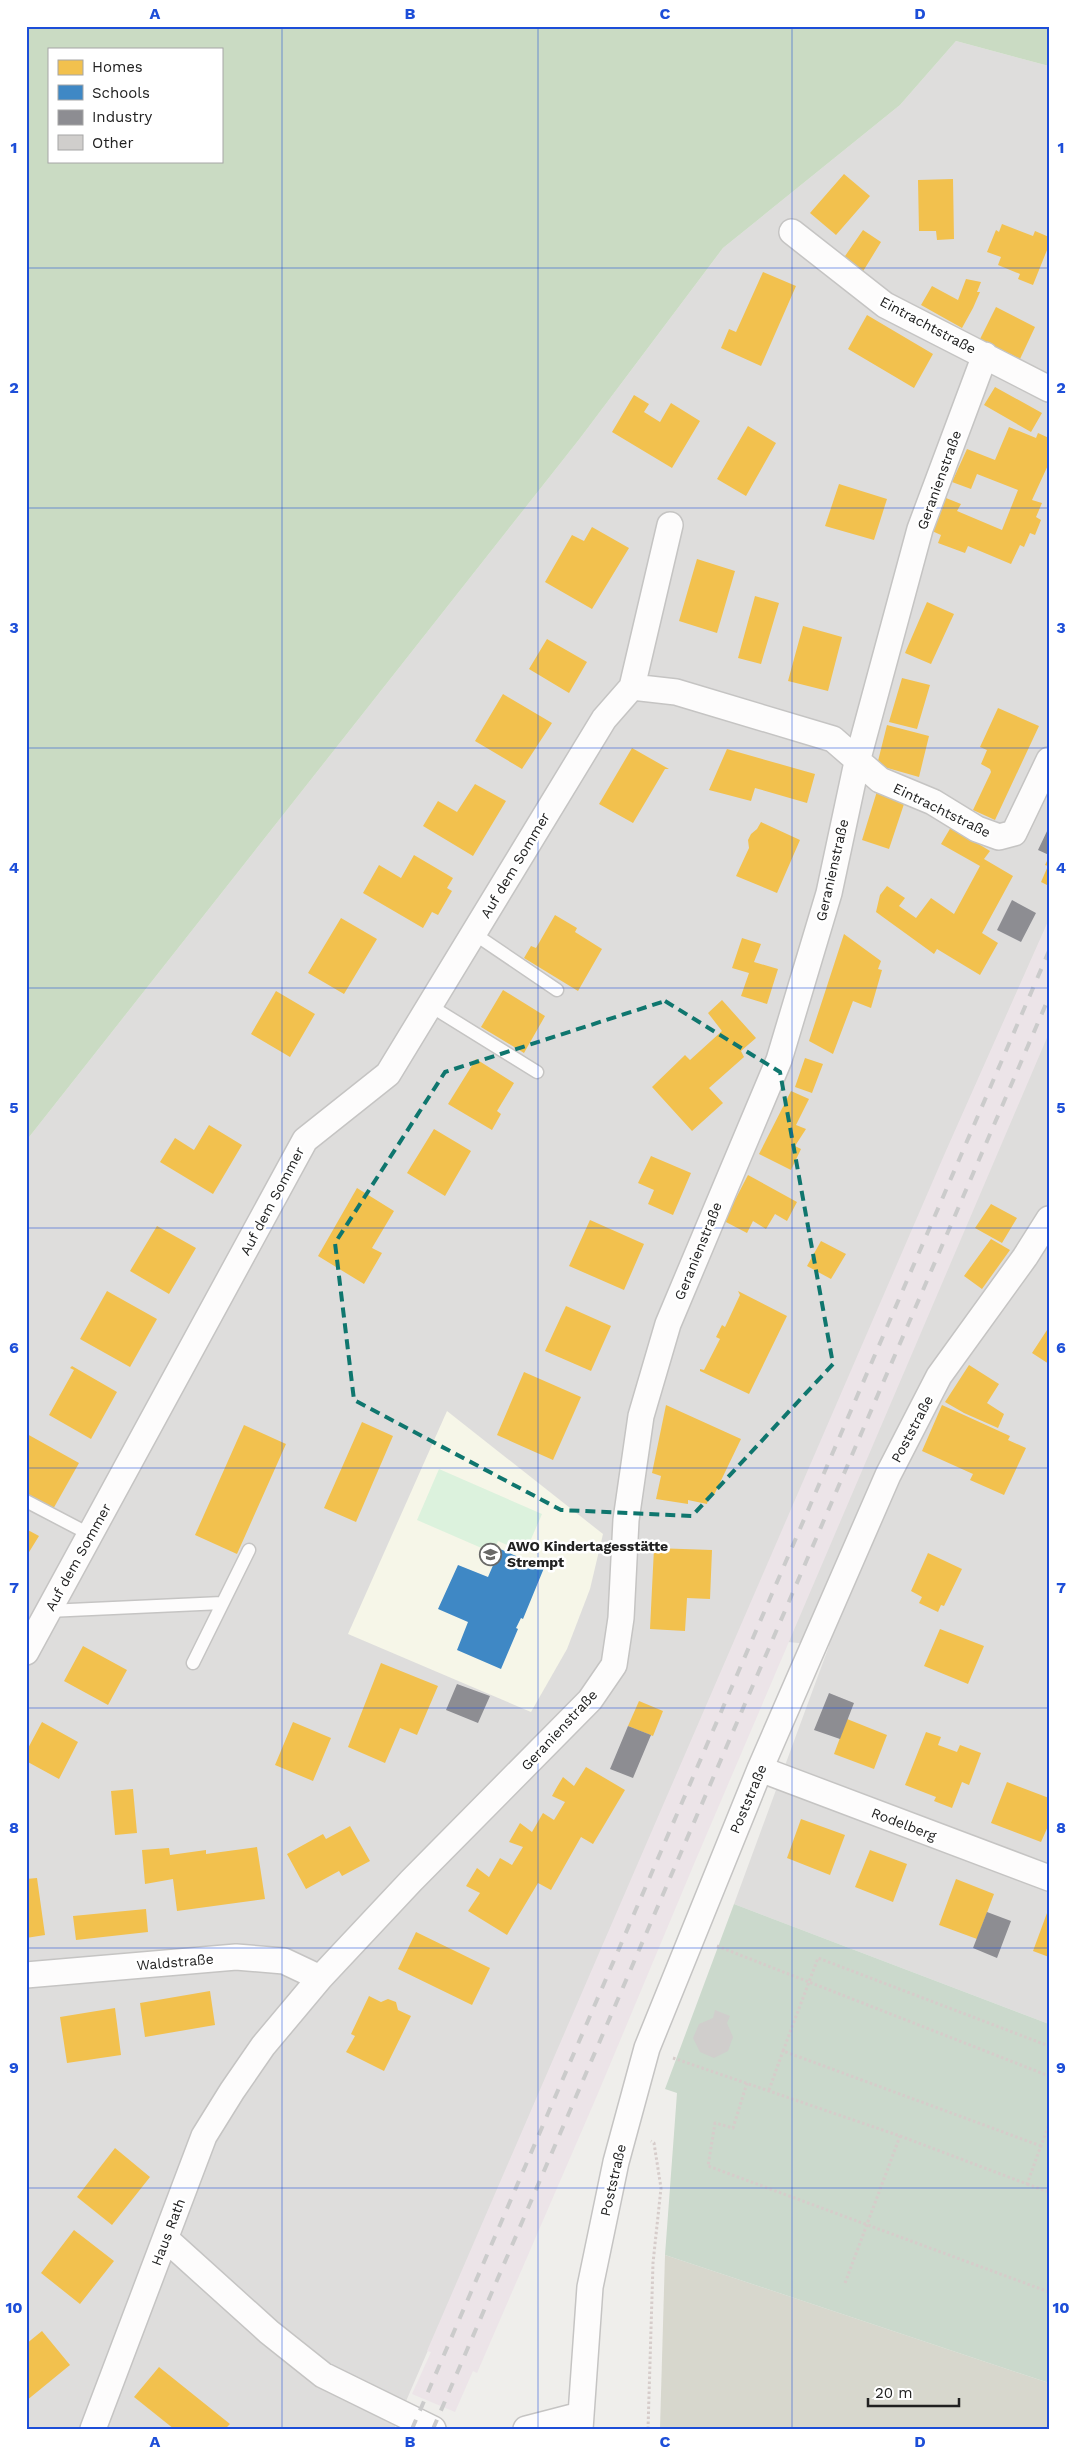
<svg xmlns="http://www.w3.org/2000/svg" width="1075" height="2455" viewBox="0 0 1075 2455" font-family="'Work Sans',sans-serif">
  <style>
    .residential { fill: #dedddc }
    .industrial { fill: #ece4e8 }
    .education { fill: #f6f6e8 }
    .construction { fill: #d7d7cd }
    .forest { fill: #cadbc3; fill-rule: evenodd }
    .cemetery { fill: #cbd9cc }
    .park { fill: #dcf2dd }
    .homes { fill: #f2c14e }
    .schools { fill: #3f88c5 }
    .industry { fill: #8d8d92 }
    .building { fill: #d0cecc }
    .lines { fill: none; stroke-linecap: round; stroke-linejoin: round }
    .lane-casing { stroke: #c5c4c3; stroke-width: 15 }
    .street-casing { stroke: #c5c4c3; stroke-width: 28 }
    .path { stroke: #d6ccca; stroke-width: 3; stroke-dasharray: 2.5 2.5; stroke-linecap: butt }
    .lane { stroke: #fdfcfc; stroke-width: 12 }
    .street { stroke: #fdfcfc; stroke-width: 25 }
    .rail { stroke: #cbcbcb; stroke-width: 4; stroke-dasharray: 10 10; stroke-linecap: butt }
    .marked { fill: none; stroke: #0f766e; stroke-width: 4; stroke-dasharray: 10 6; stroke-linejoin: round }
    .grid { fill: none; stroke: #1d4ed8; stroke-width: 1; stroke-opacity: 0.55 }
    .labels { text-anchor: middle; stroke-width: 5; stroke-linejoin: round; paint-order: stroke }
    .street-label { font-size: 14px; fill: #212121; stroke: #fff }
    .poi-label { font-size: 14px; font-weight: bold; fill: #212121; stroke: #fff; text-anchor: start }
    .neatline { fill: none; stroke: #1d4ed8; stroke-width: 2 }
    .grid-label { font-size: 16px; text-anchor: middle; font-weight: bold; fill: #1d4ed8 }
  </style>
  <rect width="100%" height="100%" fill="#efeeeb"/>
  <path class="residential" d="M 956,41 L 1049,66 L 1049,2024 L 734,1904 L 829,1646 L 788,1642 L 742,1624 L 394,2429 L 26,2429 L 26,1141 L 581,437 L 723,248 L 900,105 Z"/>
  <path class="industrial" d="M 1049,919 L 1049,1033 L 694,1864 L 596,2098 L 477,2373 L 473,2371 L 455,2412 L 412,2394 L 431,2352 L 427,2351 L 945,1153 Z"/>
  <path class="education" d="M 447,1411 L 603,1534 L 590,1589 L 567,1649 L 531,1712 L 348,1634 Z"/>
  <path class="construction" d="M 665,2255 L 1049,2383 L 1049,2429 L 660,2429 Z"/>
  <path class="forest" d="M 26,26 L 1049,26 L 1049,66 L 956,41 L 900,105 L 723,248 L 581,437 L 26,1141 ZM 49,49 L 221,49 L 221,161 L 49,161 Z"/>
  <path class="cemetery" d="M 734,1904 L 1049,2024 L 1049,2383 L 665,2255 L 677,2093 L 665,2089 Z"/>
  <path class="park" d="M 439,1469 L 542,1514 L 525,1553 L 498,1541 L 493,1553 L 417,1520 Z"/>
  <path class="homes" d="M 844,174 L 870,196 L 836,235 L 810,213 Z
    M 953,179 L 954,239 L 937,240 L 936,231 L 919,231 L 918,180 Z
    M 1002,224 L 1033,236 L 1035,231 L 1049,237 L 1049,245 L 1033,285 L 1018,279 L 1020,274 L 998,265 L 1001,257 L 987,252 L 996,230 L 999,232 Z
    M 863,230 L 881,242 L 862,273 L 843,259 Z
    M 763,272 L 796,286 L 761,366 L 721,348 L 729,329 L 736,332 Z
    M 966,279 L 981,282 L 977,292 L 980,292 L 973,308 L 962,328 L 921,305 L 932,286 L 958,300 Z
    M 996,307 L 1035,327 L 1020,359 L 980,339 Z
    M 867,315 L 933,354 L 914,388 L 848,349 Z
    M 995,387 L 1042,413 L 1031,432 L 984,405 Z
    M 634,395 L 649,404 L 644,412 L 660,422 L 671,403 L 700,421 L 672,468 L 612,432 Z
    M 748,426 L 776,443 L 746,496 L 717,479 Z
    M 1009,427 L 1036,438 L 1038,433 L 1049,438 L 1049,463 L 1032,500 L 1042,503 L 1036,517 L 1041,520 L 1035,535 L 1030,533 L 1024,547 L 1020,545 L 1011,564 L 968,546 L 965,553 L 938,543 L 941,535 L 932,531 L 946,498 L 961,504 L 957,511 L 1002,530 L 1018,490 L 977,474 L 971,489 L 952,482 L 967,449 L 995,460 Z
    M 839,484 L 887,499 L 874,540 L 825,526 Z
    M 592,527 L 629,548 L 592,609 L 545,582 L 572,535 L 584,541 Z
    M 697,559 L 735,571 L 717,633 L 679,621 Z
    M 755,596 L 779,603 L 761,664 L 738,658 Z
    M 927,602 L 954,614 L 931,664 L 905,653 Z
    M 803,626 L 842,637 L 828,691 L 788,681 Z
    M 547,639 L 587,662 L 569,693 L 529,669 Z
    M 902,678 L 930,685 L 917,729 L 889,722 Z
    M 503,694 L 552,723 L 522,769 L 475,741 Z
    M 998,708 L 1039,726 L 995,820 L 973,810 L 991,772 L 990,769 L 981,764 L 987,750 L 980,747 Z
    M 887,725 L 929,736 L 919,777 L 877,765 Z
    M 632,748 L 669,769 L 665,769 L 633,823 L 599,804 Z
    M 727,749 L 815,774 L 807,803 L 755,788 L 751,801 L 709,790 Z
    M 475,784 L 506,801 L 473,856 L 423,826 L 438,801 L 457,812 Z
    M 878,788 L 906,798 L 889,849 L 862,840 Z
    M 761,822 L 800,840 L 777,893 L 736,876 L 749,848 L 748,840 L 751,834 L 757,829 Z
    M 951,827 L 990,851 L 984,859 L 1013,876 L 982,933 L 998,943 L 980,975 L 937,949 L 934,954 L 876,912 L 880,895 L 887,886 L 905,898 L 899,906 L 916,918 L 931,898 L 954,914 L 980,866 L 941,844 Z
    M 414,855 L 453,878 L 447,888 L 452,891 L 438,915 L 432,912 L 423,928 L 363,893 L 379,865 L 401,878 Z
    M 1049,857 L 1049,886 L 1041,882 L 1048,866 L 1045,865 Z
    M 555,915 L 577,928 L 575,932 L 602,949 L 578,991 L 524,958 L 531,946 L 536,948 Z
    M 341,918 L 377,939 L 344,994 L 308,973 Z
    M 844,934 L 881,961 L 878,969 L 882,970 L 871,1008 L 853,1001 L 833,1054 L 809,1041 Z
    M 742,938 L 761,944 L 754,962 L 778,969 L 767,1004 L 741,996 L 749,973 L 732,968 Z
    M 503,990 L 545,1016 L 524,1053 L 481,1027 Z
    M 276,991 L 315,1014 L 290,1057 L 251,1034 Z
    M 722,1000 L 756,1038 L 741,1051 L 744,1057 L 709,1088 L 723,1103 L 692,1131 L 652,1087 L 685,1055 L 690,1060 L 722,1031 L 708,1013 Z
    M 805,1058 L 823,1064 L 812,1093 L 795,1087 Z
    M 476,1059 L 514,1083 L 497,1111 L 501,1114 L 492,1130 L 448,1104 Z
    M 791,1091 L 809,1099 L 796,1125 L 806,1129 L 795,1146 L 801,1149 L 791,1170 L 759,1154 Z
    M 209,1125 L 242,1145 L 213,1194 L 160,1162 L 175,1138 L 194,1150 Z
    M 434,1129 L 471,1151 L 445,1196 L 407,1173 Z
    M 651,1156 L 691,1173 L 673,1215 L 648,1204 L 654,1190 L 638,1183 Z
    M 748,1175 L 797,1202 L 787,1221 L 775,1214 L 766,1229 L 753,1221 L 747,1233 L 724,1221 Z
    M 357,1188 L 394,1211 L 372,1248 L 382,1253 L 364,1284 L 318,1256 Z
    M 991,1204 L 1017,1218 L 1002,1243 L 975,1228 Z
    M 590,1220 L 644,1244 L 624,1290 L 569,1266 Z
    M 157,1226 L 196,1248 L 169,1294 L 130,1271 Z
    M 991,1239 L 1010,1250 L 982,1289 L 964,1276 Z
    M 821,1241 L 846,1254 L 831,1279 L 807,1266 Z
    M 107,1291 L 157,1319 L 130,1367 L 80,1339 Z
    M 738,1291 L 787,1316 L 749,1394 L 700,1371 L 700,1369 L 704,1370 L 720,1339 L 716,1337 L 722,1325 L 725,1327 L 740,1295 Z
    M 566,1306 L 611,1326 L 591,1371 L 545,1351 Z
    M 1049,1327 L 1049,1364 L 1032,1353 Z
    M 969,1365 L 999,1384 L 987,1403 L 1004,1414 L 998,1428 L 964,1413 L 945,1402 Z
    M 72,1366 L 117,1392 L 91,1439 L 49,1415 L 74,1370 L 70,1368 Z
    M 524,1372 L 581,1397 L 553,1460 L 497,1435 Z
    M 666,1405 L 741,1439 L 714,1495 L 709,1494 L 707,1504 L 688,1500 L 688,1504 L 656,1499 L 661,1476 L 652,1473 Z
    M 942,1405 L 1010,1436 L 1008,1440 L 1026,1448 L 1004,1495 L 970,1480 L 973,1474 L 922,1451 Z
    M 362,1422 L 393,1436 L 356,1522 L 324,1508 Z
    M 244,1425 L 286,1444 L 237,1554 L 195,1535 Z
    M 27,1434 L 79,1463 L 52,1511 L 26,1496 Z
    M 26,1529 L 39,1536 L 26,1557 Z
    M 654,1548 L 712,1550 L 710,1599 L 687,1598 L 685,1631 L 650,1629 Z
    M 928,1553 L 962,1569 L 944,1606 L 941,1605 L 938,1612 L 919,1603 L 922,1597 L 911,1591 Z
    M 940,1629 L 984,1646 L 968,1684 L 924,1666 Z
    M 83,1646 L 127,1670 L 108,1705 L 64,1681 Z
    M 381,1663 L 438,1686 L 417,1735 L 400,1728 L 385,1763 L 348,1747 Z
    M 639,1701 L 663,1711 L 653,1736 L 628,1726 Z
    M 847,1719 L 887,1735 L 874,1769 L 834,1754 Z
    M 42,1722 L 78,1742 L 59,1779 L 26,1761 L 26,1752 Z
    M 293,1722 L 331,1738 L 313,1781 L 275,1765 Z
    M 926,1732 L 941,1737 L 938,1745 L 957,1752 L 960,1745 L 981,1753 L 969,1785 L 962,1782 L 952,1808 L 934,1801 L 936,1797 L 905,1785 Z
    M 586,1767 L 625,1790 L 593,1844 L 581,1837 L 551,1890 L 538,1883 L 507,1935 L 468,1911 L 480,1893 L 466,1886 L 477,1868 L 489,1877 L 500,1858 L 512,1865 L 523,1847 L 509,1842 L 520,1823 L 532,1832 L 543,1813 L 554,1820 L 565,1802 L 552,1796 L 557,1787 L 563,1777 L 574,1786 Z
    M 1007,1782 L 1049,1798 L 1049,1824 L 1041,1842 L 991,1823 Z
    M 133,1789 L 137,1833 L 115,1835 L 111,1791 Z
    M 801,1819 L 845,1835 L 830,1875 L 787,1858 Z
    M 350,1826 L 370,1861 L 342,1876 L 339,1871 L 306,1889 L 287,1854 L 323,1834 L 326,1839 Z
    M 257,1847 L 265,1899 L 177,1911 L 173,1879 L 145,1884 L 142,1850 L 169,1848 L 170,1855 L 206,1850 L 206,1854 Z
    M 870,1850 L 907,1864 L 893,1902 L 855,1887 Z
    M 37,1878 L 45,1935 L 26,1938 L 26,1879 Z
    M 956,1879 L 994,1894 L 977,1939 L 939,1925 Z
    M 146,1909 L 148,1932 L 76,1940 L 73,1916 Z
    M 1047,1913 L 1049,1913 L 1049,1957 L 1033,1951 Z
    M 416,1932 L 490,1968 L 472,2005 L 398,1969 Z
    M 210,1991 L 215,2025 L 145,2037 L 140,2003 Z
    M 369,1996 L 381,2002 L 388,1999 L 396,2002 L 398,2010 L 411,2016 L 384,2071 L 346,2052 L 355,2036 L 351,2034 Z
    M 115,2008 L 121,2055 L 67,2063 L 60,2017 Z
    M 115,2148 L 150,2177 L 112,2225 L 77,2197 Z
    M 74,2230 L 114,2261 L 80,2304 L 41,2273 Z
    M 42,2331 L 70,2365 L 26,2401 L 26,2344 Z
    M 159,2367 L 230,2424 L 225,2429 L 174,2429 L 134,2397 Z"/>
  <path class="schools" d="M 500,1549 L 544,1568 L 523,1619 L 521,1618 L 516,1628 L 518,1629 L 501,1669 L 457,1650 L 468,1622 L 438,1609 L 458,1565 L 488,1577 Z"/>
  <path class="industry" d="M 1049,827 L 1049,855 L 1038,850 Z
    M 1012,900 L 1036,913 L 1021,942 L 997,930 Z
    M 457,1684 L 490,1696 L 478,1723 L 446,1710 Z
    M 829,1693 L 854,1703 L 840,1739 L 814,1730 Z
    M 628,1726 L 651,1735 L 633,1778 L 610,1769 Z
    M 987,1912 L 1011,1921 L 997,1958 L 973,1948 Z"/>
  <path class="building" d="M 715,2010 L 730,2016 L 727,2023 L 733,2037 L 728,2051 L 714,2058 L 700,2052 L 693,2038 L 699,2024 L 713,2018 Z"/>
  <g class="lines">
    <defs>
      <path id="lane" d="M 473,933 L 557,990
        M 429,1005 L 537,1072
        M 26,1501 L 91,1535
        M 48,1611 L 222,1603
        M 193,1663 L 249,1550"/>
      <path id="street" d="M 792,232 L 885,305 L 1049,389
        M 632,687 L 670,525
        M 26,1652 L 305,1140 L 388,1074 L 604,719 L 632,687 L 676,692 L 833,739 L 880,780 L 933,802 L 977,829 L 999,837 L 1014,833 L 1049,760
        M 760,1769 L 1049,1878
        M 26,1975 L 236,1957 L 284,1961 L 320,1978
        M 166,2239 L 269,2332 L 323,2375 L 433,2429
        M 93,2429 L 204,2136 L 232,2091 L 263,2046 L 320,1978 L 411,1881 L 590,1700 L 614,1665 L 621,1618 L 626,1520 L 641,1416 L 668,1324 L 779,1060 L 829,893 L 857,762 L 920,529 L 985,355
        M 526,2429 L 580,2415
        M 580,2429 L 590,2287 L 616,2162 L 647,2048 L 760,1769 L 888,1475 L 939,1376 L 1025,1257 L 1049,1219"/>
    </defs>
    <use href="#lane" class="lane-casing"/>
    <use href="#street" class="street-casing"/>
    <path class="path" d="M 717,1946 L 1049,2076
      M 673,2058 L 900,2136 L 1027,2184 L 1049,2124
      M 747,2083 L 733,2128 L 715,2123 L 708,2166 L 1049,2292
      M 769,2090 L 783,2051
      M 1041,2146 L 783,2051 L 818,1958 L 1049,2046
      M 1027,2184 L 1049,2192
      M 845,2283 L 900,2136
      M 648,2429 L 653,2263 L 661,2188 L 654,2143 L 651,2141"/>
    <use href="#lane" class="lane"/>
    <use href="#street" class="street"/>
    <path class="rail" d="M 412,2429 L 1049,951
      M 433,2429 L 1049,997"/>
  </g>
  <path class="marked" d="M 665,1001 L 780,1072 L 833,1364 L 692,1516 L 561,1510 L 354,1400 L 335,1243 L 445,1072 Z"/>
  <path class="grid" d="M 282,26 L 282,2429M 538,26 L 538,2429M 792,26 L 792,2429M 26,268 L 1049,268M 26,508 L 1049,508M 26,748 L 1049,748M 26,988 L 1049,988M 26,1228 L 1049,1228M 26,1468 L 1049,1468M 26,1708 L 1049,1708M 26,1948 L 1049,1948M 26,2188 L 1049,2188"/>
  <defs>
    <symbol id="school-ring" viewBox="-11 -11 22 22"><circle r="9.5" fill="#fff" stroke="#696968" stroke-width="1.5"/><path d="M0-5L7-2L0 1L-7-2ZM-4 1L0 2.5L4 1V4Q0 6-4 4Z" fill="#696968"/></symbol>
  </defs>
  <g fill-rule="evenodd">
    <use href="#school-ring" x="478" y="1542" width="25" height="25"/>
  </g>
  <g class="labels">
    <g class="street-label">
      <text transform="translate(928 325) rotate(28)" y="5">Eintrachtstraße</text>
      <text transform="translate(939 480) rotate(-70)" y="5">Geranienstraße</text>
      <text transform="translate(942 810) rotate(26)" y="5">Eintrachtstraße</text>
      <text transform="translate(515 865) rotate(-59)" y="5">Auf dem Sommer</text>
      <text transform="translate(832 870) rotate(-77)" y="5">Geranienstraße</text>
      <text transform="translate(272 1201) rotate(-62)" y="5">Auf dem Sommer</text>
      <text transform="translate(698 1251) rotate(-68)" y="5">Geranienstraße</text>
      <text transform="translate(912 1429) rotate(-62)" y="5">Poststraße</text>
      <text transform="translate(78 1557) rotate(-61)" y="5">Auf dem Sommer</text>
      <text transform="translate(559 1730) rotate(-47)" y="5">Geranienstraße</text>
      <text transform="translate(748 1799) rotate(-67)" y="5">Poststraße</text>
      <text transform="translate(904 1824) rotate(21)" y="5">Rodelberg</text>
      <text transform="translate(175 1962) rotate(-5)" y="5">Waldstraße</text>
      <text transform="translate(613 2180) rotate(-77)" y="5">Poststraße</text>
      <text transform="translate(168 2232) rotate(-69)" y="5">Haus Rath</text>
    </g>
    <g class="poi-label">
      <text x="507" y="1551">AWO Kindertagesstätte<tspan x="507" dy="16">Strempt</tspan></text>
    </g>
  </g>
  <rect width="1075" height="2455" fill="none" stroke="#ffffff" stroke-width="55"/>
  <rect x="48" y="48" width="175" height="115" fill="#ffffff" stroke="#a6a6a6"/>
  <rect x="58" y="60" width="25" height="15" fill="#f2c14e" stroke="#a6a6a6"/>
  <text x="92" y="72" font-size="15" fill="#212121">Homes</text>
  <rect x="58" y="85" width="25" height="15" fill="#3f88c5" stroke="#a6a6a6"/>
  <text x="92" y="98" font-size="15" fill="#212121">Schools</text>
  <rect x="58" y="110" width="25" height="15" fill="#8d8d92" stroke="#a6a6a6"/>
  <text x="92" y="122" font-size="15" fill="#212121">Industry</text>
  <rect x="58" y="135" width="25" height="15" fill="#d0cecc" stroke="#a6a6a6"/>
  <text x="92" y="148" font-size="15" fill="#212121">Other</text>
  <path d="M868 2398v8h91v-8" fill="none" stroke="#212121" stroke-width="2.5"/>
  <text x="875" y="2398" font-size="15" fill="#212121" stroke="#ffffff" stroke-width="4" paint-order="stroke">20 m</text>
  <rect x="28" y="28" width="1020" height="2400" class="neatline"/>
  <g class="grid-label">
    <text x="155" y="19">A</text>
    <text x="410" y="19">B</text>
    <text x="665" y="19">C</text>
    <text x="920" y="19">D</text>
    <text x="14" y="153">1</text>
    <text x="1061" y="153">1</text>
    <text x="14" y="393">2</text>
    <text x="1061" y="393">2</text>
    <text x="14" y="633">3</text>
    <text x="1061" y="633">3</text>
    <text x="14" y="873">4</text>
    <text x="1061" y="873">4</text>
    <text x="14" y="1113">5</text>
    <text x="1061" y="1113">5</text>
    <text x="14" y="1353">6</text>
    <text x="1061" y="1353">6</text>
    <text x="14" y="1593">7</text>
    <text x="1061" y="1593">7</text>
    <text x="14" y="1833">8</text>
    <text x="1061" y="1833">8</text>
    <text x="14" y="2073">9</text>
    <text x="1061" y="2073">9</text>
    <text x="14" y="2313">10</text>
    <text x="1061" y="2313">10</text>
    <text x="155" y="2447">A</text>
    <text x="410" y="2447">B</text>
    <text x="665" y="2447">C</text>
    <text x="920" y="2447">D</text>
  </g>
</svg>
